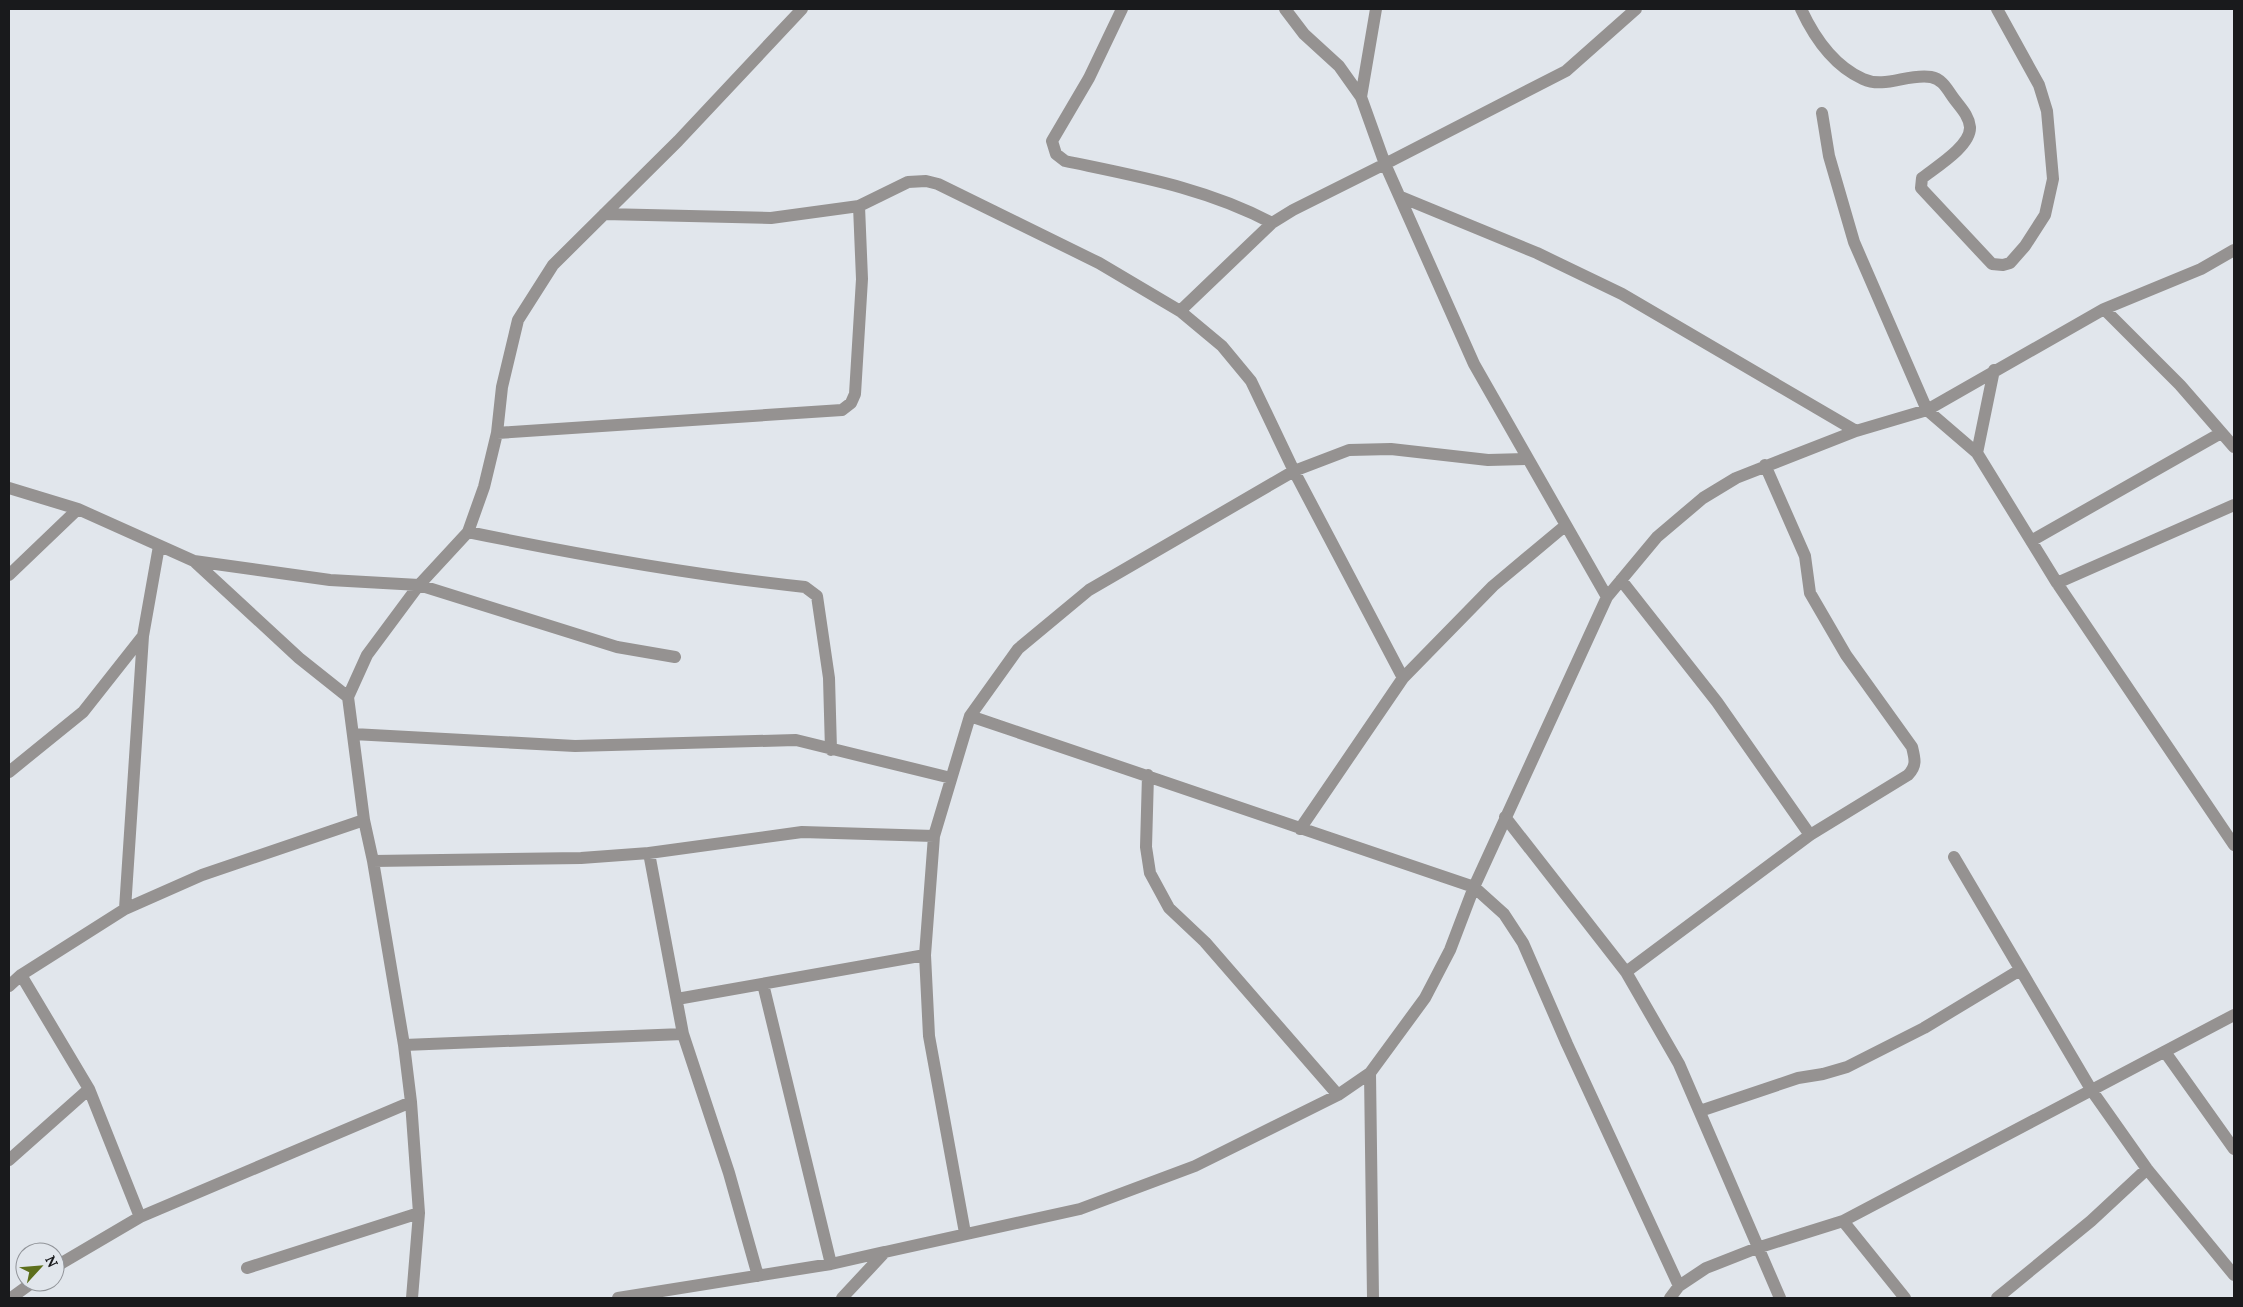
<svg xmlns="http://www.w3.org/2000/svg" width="2243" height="1307" viewBox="0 0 2243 1307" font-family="Lora,serif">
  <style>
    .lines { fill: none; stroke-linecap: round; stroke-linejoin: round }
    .minor { stroke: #959291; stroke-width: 12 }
  </style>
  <rect width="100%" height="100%" fill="#e1e6ec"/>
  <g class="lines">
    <path class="minor" d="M 1122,9 L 1089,78 L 1052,141 L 1056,154 L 1065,161 C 1136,176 1207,188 1272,223
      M 1801,9 C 1814,37 1834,66 1863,79 C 1885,89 1908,73 1931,77 C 1943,79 1948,91 1955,100 C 1961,108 1969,116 1970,127 C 1971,146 1936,167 1922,178 L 1921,188 L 1992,264 L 2003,265 L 2010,263 L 2025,246 L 2045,215 L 2053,179 L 2047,111 L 2039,85 L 1997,9
      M 1361,97 L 1376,9
      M 1822,113 L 1829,156 L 1854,242 L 1927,410 L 1977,453 L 2057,583 L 2234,845
      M 1401,197 L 1537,253 L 1622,294 L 1856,431
      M 604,214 L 771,218 L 859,206 L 908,182 L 926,181 L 938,184 L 1099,263 L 1180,311 L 1222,346 L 1251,381 L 1294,471 L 1403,678
      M 2104,309 L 2180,385 L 2234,447
      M 1180,311 L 1272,223 L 1293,210 L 1385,164 L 1361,97 L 1339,66 L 1304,34 L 1285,9
      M 497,433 L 842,410 L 851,403 L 855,394 L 862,279 L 859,206
      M 1977,453 L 1994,370
      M 9,488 L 78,509 L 194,561 L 299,658 L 348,697
      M 468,532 C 580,555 691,575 805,587 L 817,596 L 829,678 L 831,750
      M 2031,541 L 2221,433
      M 194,561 L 330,580 L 419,585 L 617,647 L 675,657
      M 9,575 L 78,509
      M 1621,580 L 1717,702 L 1810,835
      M 2057,583 L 2234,505
      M 1607,597 L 1474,364 L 1385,164 L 1566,71 L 1636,9
      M 970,716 L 1474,887 L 1504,914 L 1523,943 L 1567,1044 L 1679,1286
      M 353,734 L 575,746 L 796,740 L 951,778
      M 9,772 L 83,712 L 143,636 L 159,546
      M 1148,775 L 1146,847 L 1150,873 L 1169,908 L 1205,942 L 1338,1095
      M 1505,817 L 1626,972 L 1679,1064 L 1780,1298
      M 1300,829 L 1403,678 L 1493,586 L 1566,525
      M 649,853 L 683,1034 L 729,1173 L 758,1276
      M 1954,857 L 2092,1091 L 2147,1169 L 2234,1275
      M 373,861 L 581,858 L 649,853 L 802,832 L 934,836
      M 125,909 L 143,636
      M 1626,972 L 1810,835 L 1908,775 C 1917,766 1915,759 1912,747 L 1846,655 L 1810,593 L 1805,556 L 1765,465
      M 21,975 L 89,1089 L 140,1217
      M 763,984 L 831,1264
      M 9,986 L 21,975 L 125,909 L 202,875 L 364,820
      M 677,999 L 925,955
      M 404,1045 L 683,1034
      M 2165,1052 L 2234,1149
      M 1370,1073 L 1373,1298
      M 1700,1111 L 1798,1078 L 1823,1074 L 1847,1067 L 1924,1028 L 2020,970
      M 9,1160 L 89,1089
      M 1843,1221 L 1905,1298
      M 965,1233 L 929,1036 L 925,955 L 934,836 L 970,716 L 1018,649 L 1089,590 L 1294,471 L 1349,450 L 1391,449 L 1488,460 L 1528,459
      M 55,1267 L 140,1217 L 411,1102
      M 247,1268 L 419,1213
      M 11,1298 L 33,1282
      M 412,1298 L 419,1213 L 411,1102 L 404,1045 L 373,861 L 364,820 L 348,697 L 367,655 L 419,585 L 468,532 L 484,487 L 497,433 L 502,387 L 518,320 L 553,265 L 678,141 L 802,9
      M 618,1298 L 831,1264 L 884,1252
      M 842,1298 L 885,1252 L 1080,1209 L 1195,1166 L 1338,1095 L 1370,1073 L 1425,998 L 1450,950 L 1474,887 L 1607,597 L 1657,537 L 1703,498 L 1736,478 L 1856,431 L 1927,410 L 2104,309 L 2201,269 L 2234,250
      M 1670,1298 L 1679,1286 L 1706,1268 L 1757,1248 L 1843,1221 L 2234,1015
      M 1997,1298 L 2091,1221 L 2147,1169"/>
  </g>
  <rect width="2243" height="1307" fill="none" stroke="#191a1c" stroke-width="20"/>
  <g transform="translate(40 1267) rotate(64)"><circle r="24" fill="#e1e6ec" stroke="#919499"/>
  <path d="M0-4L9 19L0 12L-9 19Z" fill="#5d6f1c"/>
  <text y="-8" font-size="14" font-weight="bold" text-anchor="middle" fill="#191a1c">N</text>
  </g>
</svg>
